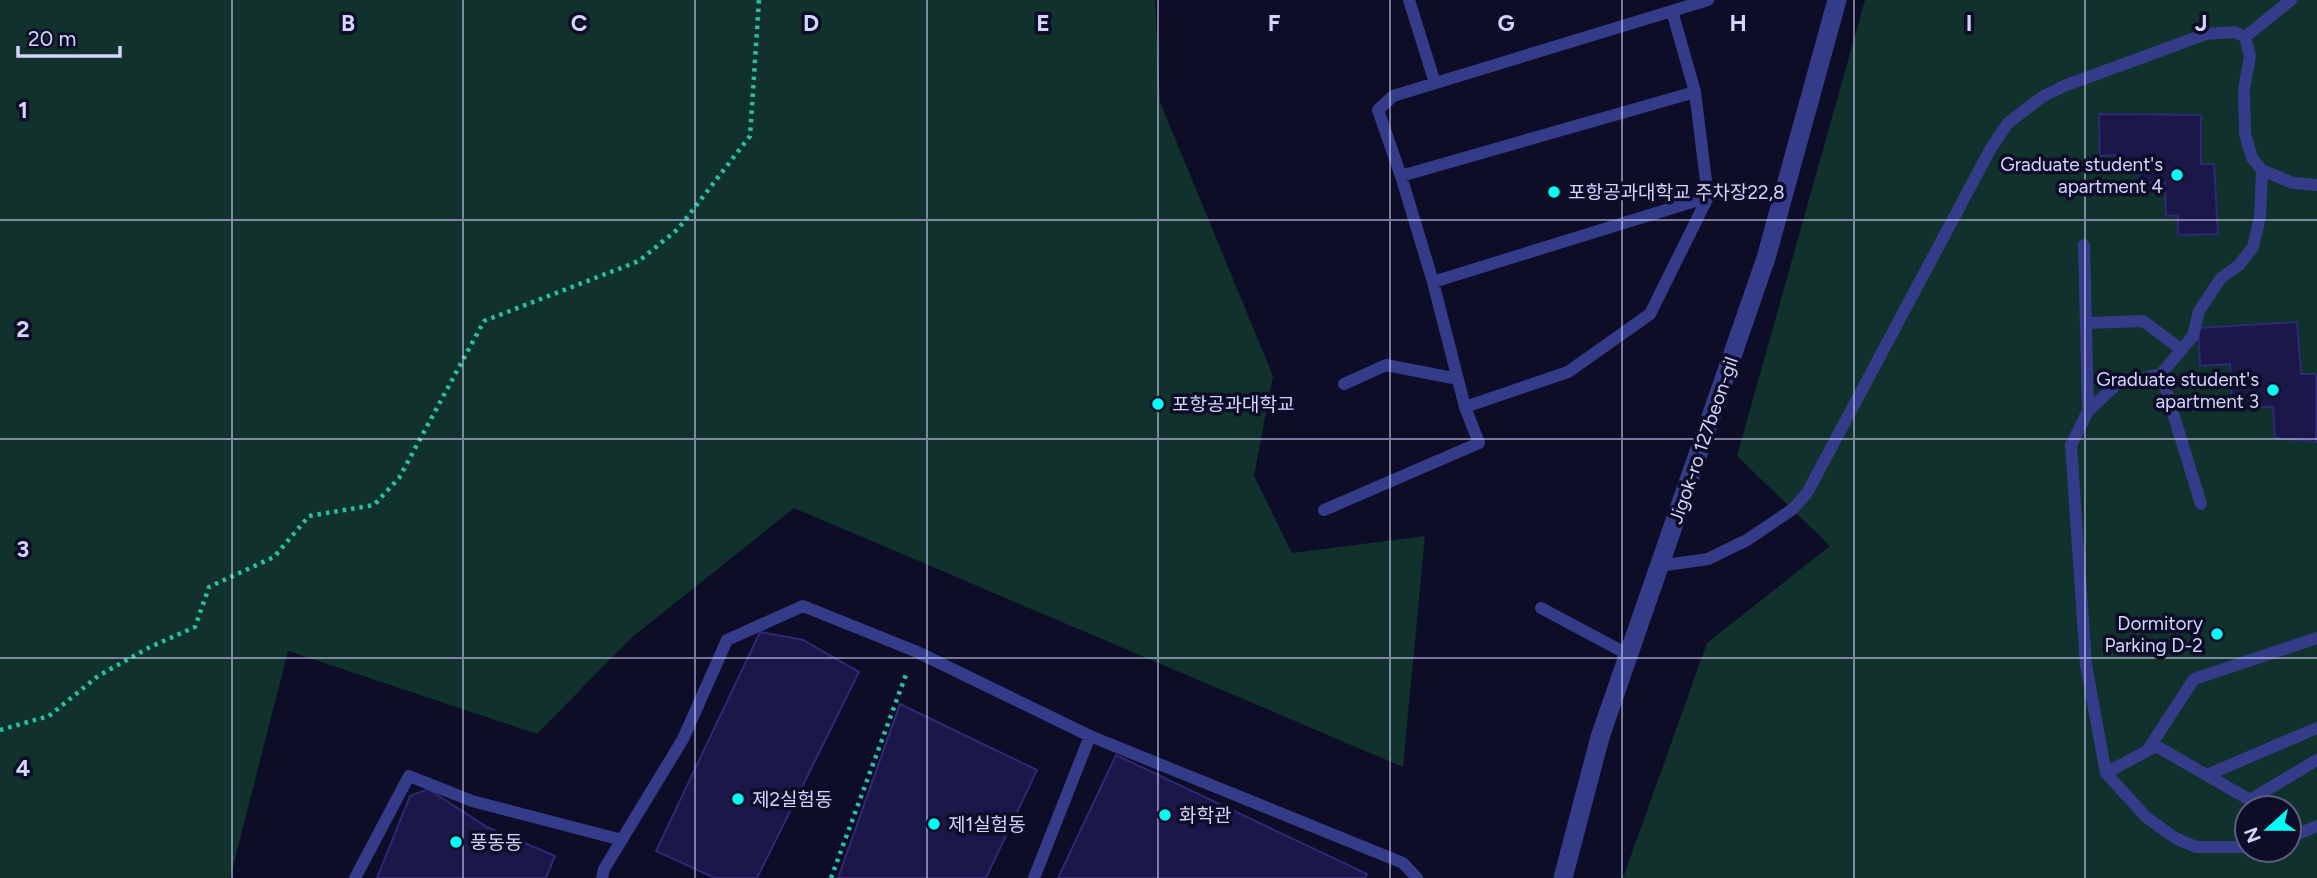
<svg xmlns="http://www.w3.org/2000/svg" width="2317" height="878" viewBox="0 0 2317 878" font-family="Figtree,'Noto Sans KR',sans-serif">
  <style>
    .green { fill: #10312c; fill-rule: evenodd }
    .building { fill: #1b1849; stroke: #2d2877; stroke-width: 2 }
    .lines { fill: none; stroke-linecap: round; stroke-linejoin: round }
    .path { stroke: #25c1a3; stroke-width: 4.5; stroke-dasharray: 3.5 5; stroke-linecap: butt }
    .service { stroke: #343c89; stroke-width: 12 }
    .minor { stroke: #343c89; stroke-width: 19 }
    .grid { fill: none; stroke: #d3d4ff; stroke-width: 2; stroke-opacity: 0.55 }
    .poi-dot { fill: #00fef7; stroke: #0e0d27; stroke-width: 2.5 }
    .labels { text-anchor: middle; stroke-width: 7; stroke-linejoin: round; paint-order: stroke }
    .poi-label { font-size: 19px; fill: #d3d4ff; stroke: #0e0d27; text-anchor: start }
    .street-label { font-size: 19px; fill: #d3d4ff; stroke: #0e0d27 }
    .grid-label { font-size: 23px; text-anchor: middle; font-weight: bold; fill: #d3d4ff; stroke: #0e0d27; stroke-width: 7; stroke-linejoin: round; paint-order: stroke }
  </style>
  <rect width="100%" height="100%" fill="#0e0d27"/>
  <path class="green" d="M 0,0 L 1155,0 L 1160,102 L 1273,376 L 1254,476 L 1292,553 L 1425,536 L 1403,767 L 794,508 L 631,638 L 537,734 L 288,651 L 230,878 L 0,878 Z
    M 1865,0 L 2317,0 L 2317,878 L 1623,878 L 1707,643 L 1830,546 L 1737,456 ZM 2247,808 L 2289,808 L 2289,850 L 2247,850 Z"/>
  <path class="building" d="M 2099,114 L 2201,115 L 2201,164 L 2214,164 L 2218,234 L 2178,235 L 2178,215 L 2166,216 L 2165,183 L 2140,182 L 2138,165 L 2119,167 L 2116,155 L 2100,156 Z
    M 2297,322 L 2301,374 L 2316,374 L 2316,442 L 2275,438 L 2273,407 L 2232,407 L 2230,364 L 2200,366 L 2198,328 Z
    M 760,632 L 803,640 L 859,672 L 757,878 L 715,878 L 656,851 Z
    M 900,704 L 1037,770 L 986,878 L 838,878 Z
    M 1116,755 L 1367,874 L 1365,878 L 1058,878 Z
    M 428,789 L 487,827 L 555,856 L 546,878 L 377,878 L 410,796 Z"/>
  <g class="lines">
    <path class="path" d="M 0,730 L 49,716 L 98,676 L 150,647 L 195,627 L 209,587 L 274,557 L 309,516 L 374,505 L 399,478 L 484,321 L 639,261 L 678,229 L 750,136 L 759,0
      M 831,878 L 907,672"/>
    <path class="service" d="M 1409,0 L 1435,83
      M 2291,0 L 2245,37 L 2250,56 L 2244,89 L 2245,134 L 2252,158 L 2262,170 L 2293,183 L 2317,185
      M 1672,11 L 1695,92 L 1401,176 L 1378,110 L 1393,96 L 1708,0
      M 1401,176 L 1433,282 L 1708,197 L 1695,92
      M 2084,245 L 2088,411
      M 1433,282 L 1465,407 L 1568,372 L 1650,314 L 1708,197
      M 2086,323 L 2143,321 L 2182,350
      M 2161,374 L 2201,504
      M 1344,384 L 1386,365 L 1458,379
      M 1324,510 L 1479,443 L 1465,407
      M 1659,566 L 1708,559 L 1747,540 L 1793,509 L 1807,493 L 1991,148 L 2008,123 L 2042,97 L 2064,86 L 2206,34 L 2235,32 L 2245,37
      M 1541,608 L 1629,655
      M 2147,751 L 2194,679 L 2317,638
      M 2106,773 L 2156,746 L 2250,800 L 2317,760
      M 2207,775 L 2317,728
      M 2289,838 L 2317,826
      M 2247,847 L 2196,847 L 2175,838 L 2146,817 L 2106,773 L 2086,665 L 2071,445 L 2088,411 L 2117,384 L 2161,374 L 2193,336 L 2199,311 L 2221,278 L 2239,265 L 2253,247 L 2260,217 L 2262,170
      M 355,878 L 409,776 L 472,801 L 622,840
      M 602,878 L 604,869 L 683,739 L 727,640 L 803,606 L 915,651 L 1090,736
      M 1034,878 L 1090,736 L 1403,863 L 1417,878"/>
    <path class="minor" d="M 1563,878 L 1600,737 L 1766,258 L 1837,0"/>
  </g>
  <path class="grid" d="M 232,0 L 232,878M 463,0 L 463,878M 695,0 L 695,878M 927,0 L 927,878M 1158,0 L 1158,878M 1390,0 L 1390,878M 1622,0 L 1622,878M 1854,0 L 1854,878M 2085,0 L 2085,878M 0,220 L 2317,220M 0,439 L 2317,439M 0,658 L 2317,658"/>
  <g class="poi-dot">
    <circle cx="2177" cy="175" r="7"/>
    <circle cx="1554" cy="192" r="7"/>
    <circle cx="2273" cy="390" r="7"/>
    <circle cx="1158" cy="404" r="7"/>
    <circle cx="2217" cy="634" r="7"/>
    <circle cx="738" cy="799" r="7"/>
    <circle cx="1165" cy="815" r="7"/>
    <circle cx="934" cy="824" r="7"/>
    <circle cx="456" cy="842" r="7"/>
  </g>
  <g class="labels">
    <g class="poi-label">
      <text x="2163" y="171" text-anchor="end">Graduate student's<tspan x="2163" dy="22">apartment 4</tspan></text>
      <text x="1568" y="199">포항공과대학교 주차장22,8</text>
      <text x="2259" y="386" text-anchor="end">Graduate student's<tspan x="2259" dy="22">apartment 3</tspan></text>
      <text x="1172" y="411">포항공과대학교</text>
      <text x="2203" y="630" text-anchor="end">Dormitory<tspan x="2203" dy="22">Parking D-2</tspan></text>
      <text x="752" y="806">제2실험동</text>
      <text x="1179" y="822">화학관</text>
      <text x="948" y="831">제1실험동</text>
      <text x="470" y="849">풍동동</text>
    </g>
    <g class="street-label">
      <text transform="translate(1703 440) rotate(-71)" y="7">Jigok-ro 127beon-gil</text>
    </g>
  </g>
  <g class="grid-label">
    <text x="348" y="31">B</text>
    <text x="579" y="31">C</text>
    <text x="811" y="31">D</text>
    <text x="1043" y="31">E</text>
    <text x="1274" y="31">F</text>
    <text x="1506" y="31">G</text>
    <text x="1738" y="31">H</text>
    <text x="1969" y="31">I</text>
    <text x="2201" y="31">J</text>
    <text x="23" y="118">1</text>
    <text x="23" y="337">2</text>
    <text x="23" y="557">3</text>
    <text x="23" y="776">4</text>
  </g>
  <g transform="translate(2268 829) rotate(249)"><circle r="33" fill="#0e0d27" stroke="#5d5d7d" stroke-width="2"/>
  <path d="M0-5L12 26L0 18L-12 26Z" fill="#00fef7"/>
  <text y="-10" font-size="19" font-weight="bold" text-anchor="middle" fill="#d3d4ff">N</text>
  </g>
  <path d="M18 46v10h102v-10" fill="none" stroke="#d3d4ff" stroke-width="3.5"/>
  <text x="28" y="46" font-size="21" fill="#d3d4ff" stroke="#0e0d27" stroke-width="5" paint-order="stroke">20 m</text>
</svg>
